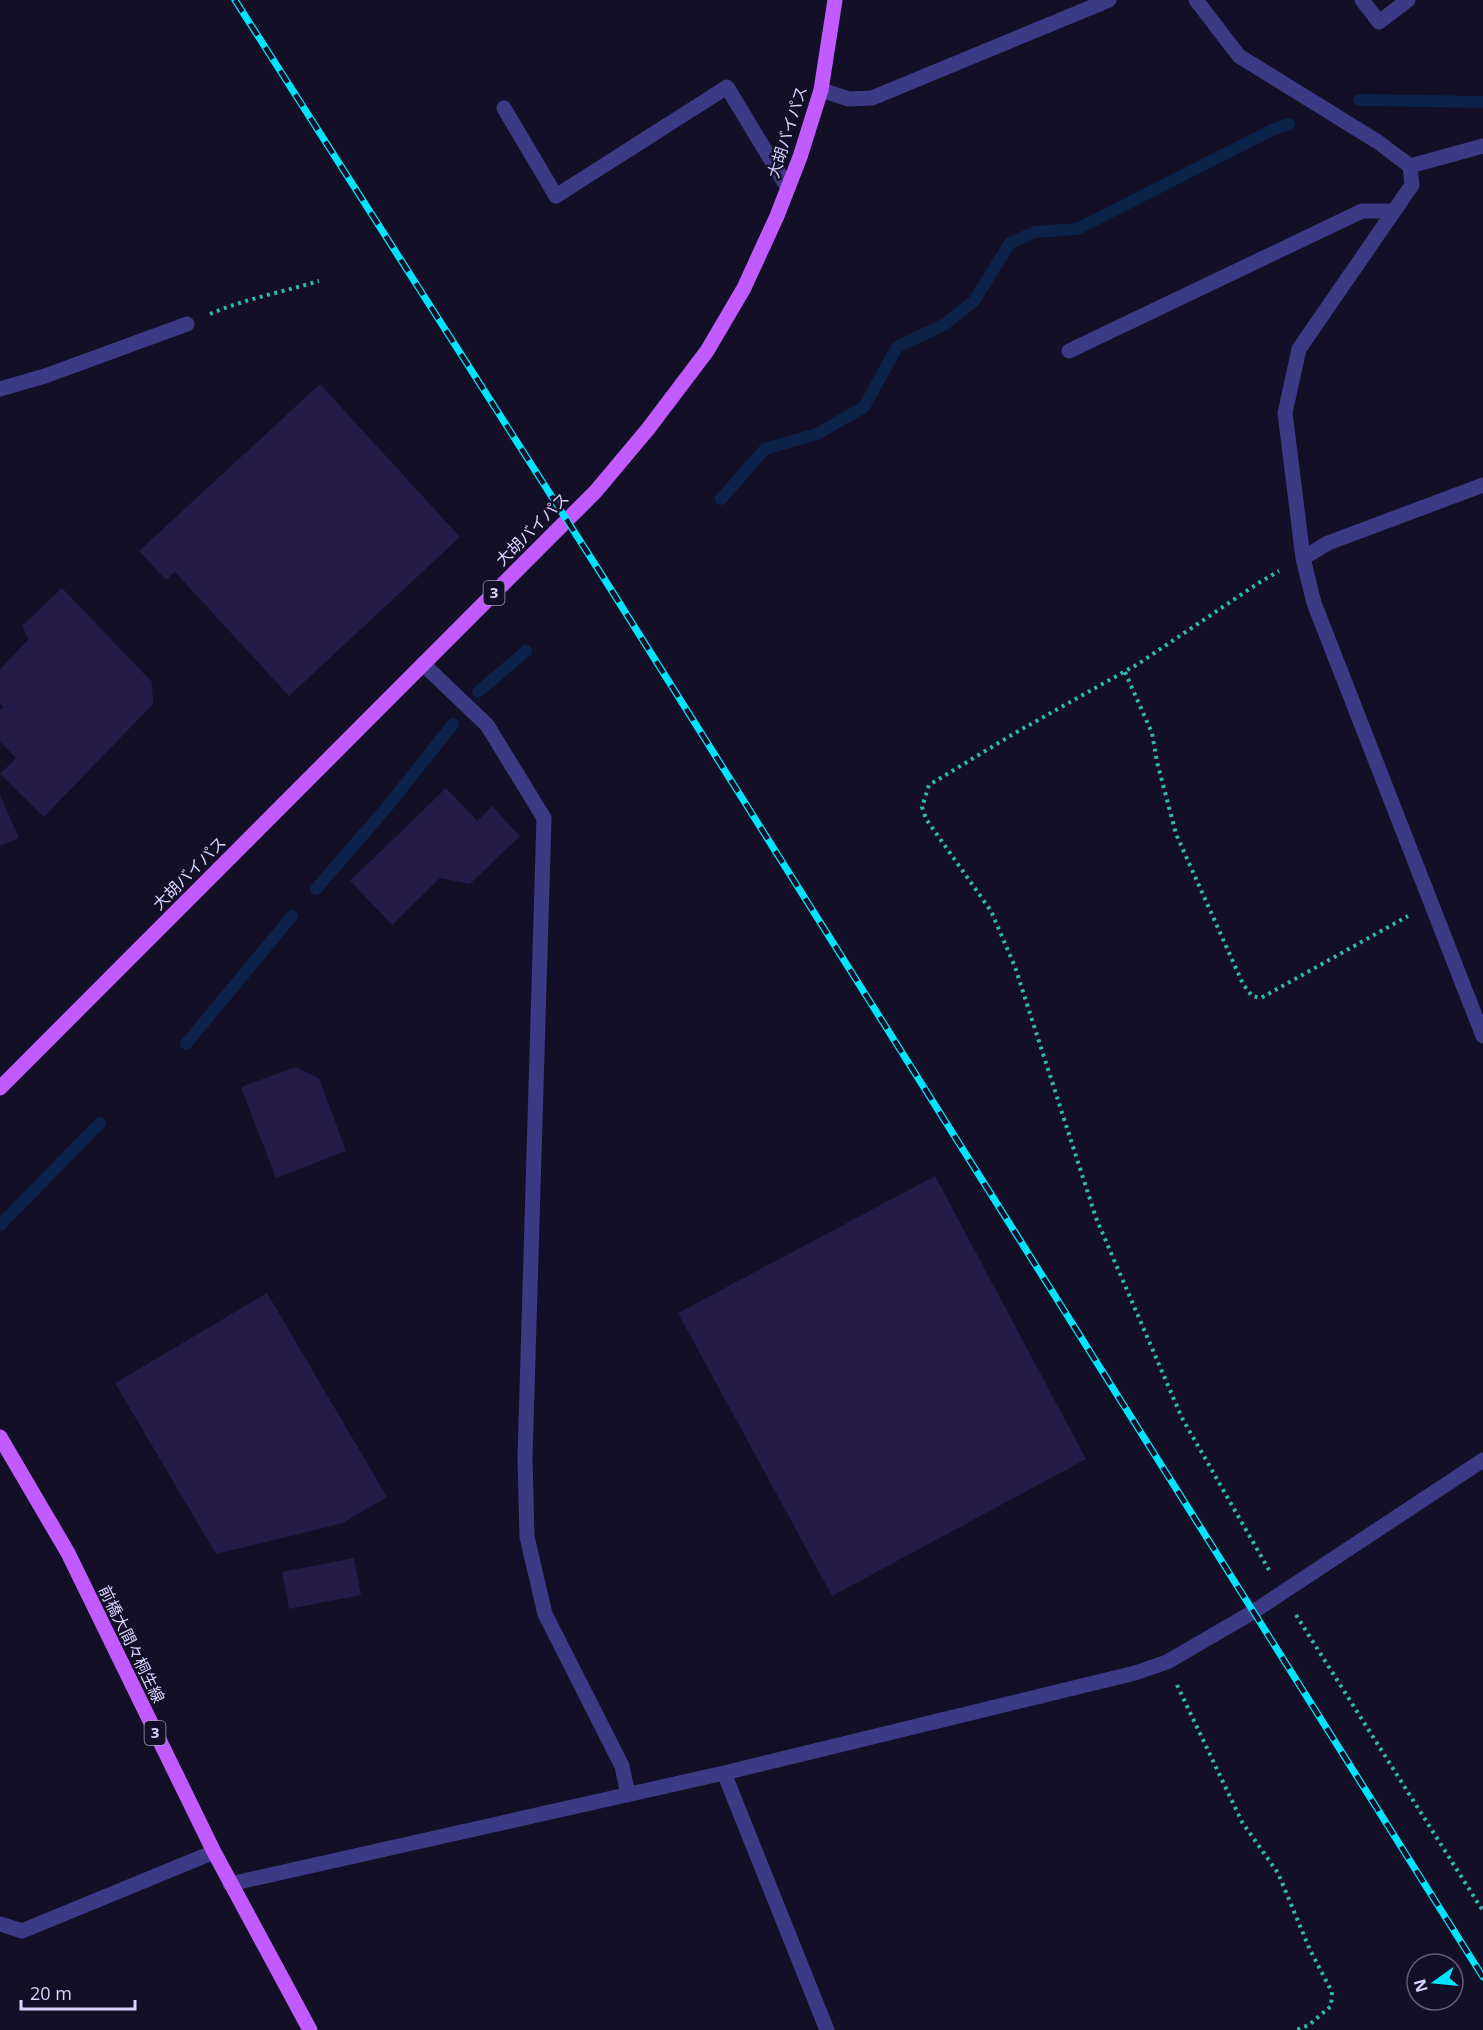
<svg xmlns="http://www.w3.org/2000/svg" width="1483" height="2030" viewBox="0 0 1483 2030" font-family="'Open Sans','Noto Sans JP',sans-serif">
  <style>
    .lines { fill: none; stroke-linecap: round; stroke-linejoin: round }
    .stream { stroke: #0c2248; stroke-width: 12 }
    .building { fill: #241b47 }
    .path { stroke: #2fb8b0; stroke-width: 4; stroke-dasharray: 3 4.5; stroke-linecap: butt }
    .service { stroke: #3d3a85; stroke-width: 15 }
    .minor { stroke: #3d3a85; stroke-width: 15 }
    .primary { stroke: #c25bff; stroke-width: 15 }
    .rail-casing { stroke: #00e5ff; stroke-width: 7 }
    .rail { stroke: #130f26; stroke-width: 4.5; stroke-dasharray: 14; stroke-linecap: butt }
    .labels { text-anchor: middle; stroke-width: 4.5; stroke-linejoin: round; paint-order: stroke }
    .shield { fill: #130f26; stroke: #9e99be; stroke-width: 1.5 }
    .shield-label { font-size: 15px; font-weight: bold; fill: #d9d4ff }
    .street-label { font-size: 16px; fill: #d9d4ff; stroke: #130f26 }
  </style>
  <rect width="100%" height="100%" fill="#130f26"/>
  <g class="lines">
    <path class="stream" d="M 1359,100 L 1483,102
      M 721,499 L 765,449 L 817,434 L 864,407 L 897,347 L 945,324 L 974,301 L 1010,243 L 1035,232 L 1077,229 L 1274,129 L 1289,124
      M 478,692 L 526,651
      M 316,889 L 387,807 L 453,724
      M 186,1044 L 292,916
      M 0,1225 L 100,1123"/>
  </g>
  <path class="building" d="M 320,384 L 460,537 L 289,696 L 175,572 L 166,580 L 139,551 Z
    M 62,588 L 152,682 L 153,704 L 44,817 L 0,774 L 16,758 L 0,742 L 0,710 L 3,706 L 0,704 L 0,669 L 29,639 L 22,626 Z
    M 446,788 L 477,821 L 492,806 L 520,836 L 470,884 L 440,878 L 392,925 L 350,881 Z
    M 0,795 L 19,838 L 0,846 Z
    M 296,1067 L 319,1078 L 346,1151 L 276,1178 L 241,1087 Z
    M 935,1176 L 1086,1459 L 832,1596 L 678,1313 Z
    M 267,1293 L 387,1497 L 343,1523 L 216,1554 L 115,1383 Z
    M 354,1558 L 361,1595 L 289,1609 L 282,1572 Z"/>
  <g class="lines">
    <path class="path" d="M 210,314 C 244,299 283,292 319,281
      M 1125,672 L 1152,733 L 1157,762 L 1176,834 L 1243,984 L 1252,996 L 1261,998 L 1408,916
      M 1269,1570 L 1182,1418 L 1096,1218 L 1015,967 L 991,911 L 926,819 L 922,807 L 929,785 L 1015,733 L 1138,664 L 1260,582 L 1279,571
      M 1296,1615 L 1483,1911
      M 1177,1685 L 1242,1822 L 1278,1873 L 1310,1950 L 1332,1992 L 1331,2006 L 1309,2025 L 1296,2030"/>
    <path class="service" d="M 504,108 L 556,196 L 727,87 L 788,188
      M 1410,166 L 1483,146
      M 1069,351 L 1362,211 L 1394,211
      M 0,389 L 45,376 L 187,324"/>
    <path class="minor" d="M 1196,0 L 1239,56 L 1378,142 L 1410,166 L 1412,185 L 1299,349 L 1285,413 L 1303,558 L 1314,603 L 1483,1036
      M 1362,0 L 1379,22 L 1408,0
      M 821,90 L 849,99 L 872,98 L 1109,0
      M 1303,558 L 1328,543 L 1483,485
      M 423,664 L 487,725 L 544,818 L 525,1458 L 527,1537 L 545,1614 L 622,1766 L 628,1795
      M 724,1773 L 827,2030
      M 230,1884 L 724,1773 L 1135,1673 L 1167,1662 L 1253,1612 L 1483,1460
      M 0,1924 L 22,1931 L 214,1852"/>
    <path class="primary" d="M 0,1088 L 596,491 L 648,429 L 707,351 L 744,288 L 777,216 L 800,157 L 821,90 L 835,0
      M 0,1437 L 68,1553 L 214,1852 L 310,2030"/>
    <defs>
      <path id="rail" d="M 235,0 L 605,580 L 1483,1977"/>
    </defs>
    <use href="#rail" class="rail-casing"/>
    <use href="#rail" class="rail"/>
  </g>
  <g class="labels">
    <g class="shield">
      <rect x="483.5" y="581" width="21" height="24" rx="4.5"/>
      <rect x="144.5" y="1721" width="21" height="24" rx="4.5"/>
    </g>
    <g class="shield-label">
      <text x="494" y="598">3</text>
      <text x="155" y="1738">3</text>
    </g>
    <g class="street-label">
      <text transform="translate(787 132) rotate(-72)" y="6">大胡バイパス</text>
      <text transform="translate(532 529) rotate(-45)" y="6">大胡バイパス</text>
      <text transform="translate(189 873) rotate(-45)" y="6">大胡バイパス</text>
      <text transform="translate(132 1644) rotate(64)" y="6">前橋大間々桐生線</text>
    </g>
  </g>
  <g transform="translate(1435 1982) rotate(255)"><circle r="28" fill="#130f26" stroke="#625e7d" stroke-width="1.5"/>
  <path d="M0-4.5L10 22L0 15L-10 22Z" fill="#00e5ff"/>
  <text y="-9" font-size="16" font-weight="bold" text-anchor="middle" fill="#d9d4ff">N</text>
  </g>
  <path d="M21 2000v9h114v-9" fill="none" stroke="#d9d4ff" stroke-width="3"/>
  <text x="30" y="2000" font-size="18" fill="#d9d4ff" stroke="#130f26" stroke-width="4.5" paint-order="stroke">20 m</text>
</svg>
